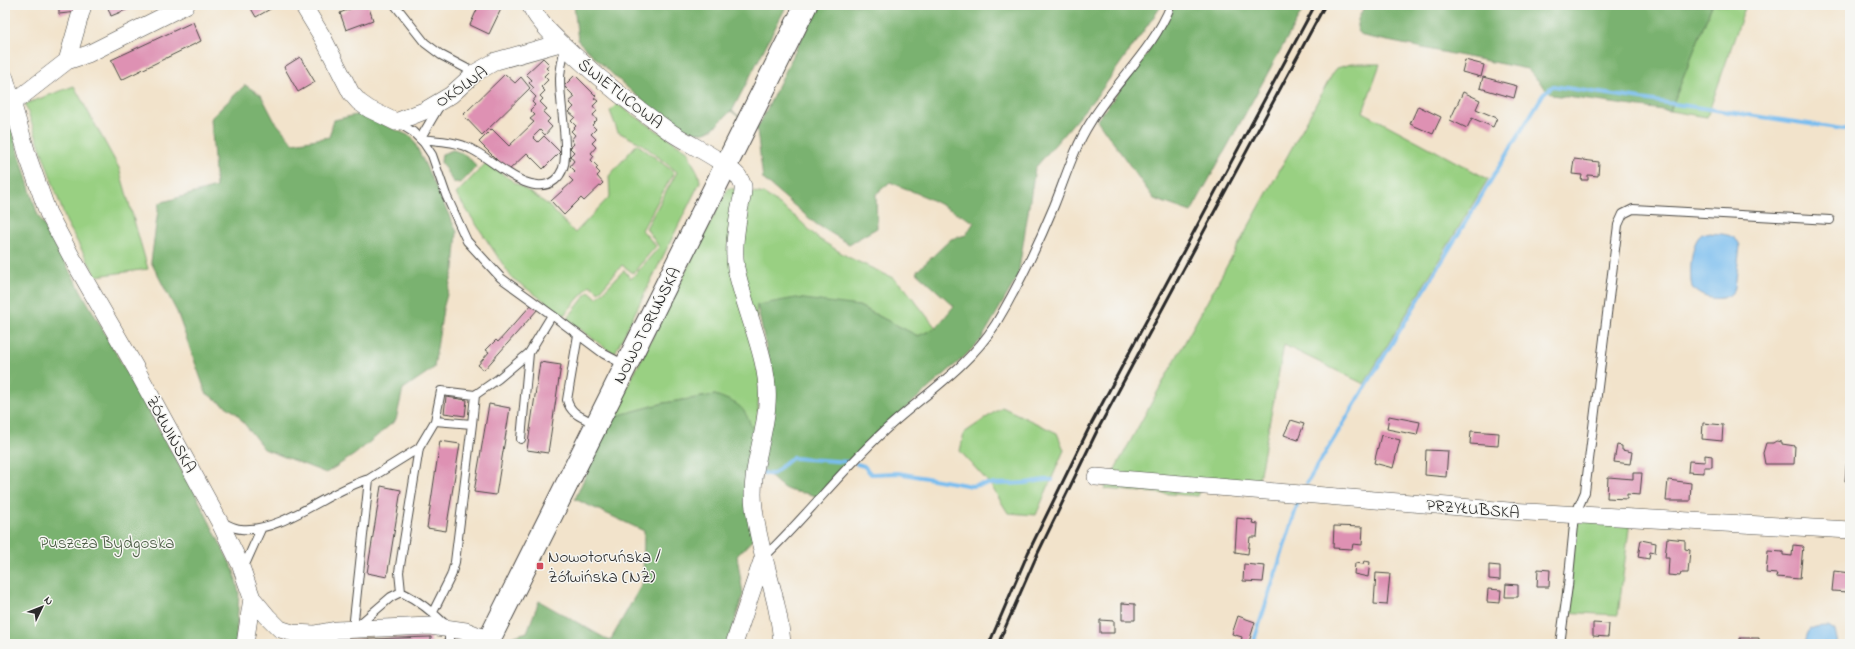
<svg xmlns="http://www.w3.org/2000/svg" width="1855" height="649" viewBox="0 0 1855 649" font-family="'Indie Flower',sans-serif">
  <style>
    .green { fill: #99d082; stroke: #627e56 }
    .forest { fill: #7ab270; stroke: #526e4e }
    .water { fill: #79bdef; stroke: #52748d }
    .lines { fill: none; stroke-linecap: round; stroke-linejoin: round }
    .stream { stroke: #79bdef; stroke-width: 4 }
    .building { fill: #de91b3 }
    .service-casing { stroke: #494743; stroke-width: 10 }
    .minor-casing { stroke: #494743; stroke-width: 18 }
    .secondary-casing { stroke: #494743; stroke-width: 24 }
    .service { stroke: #fff; stroke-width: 8 }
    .minor { stroke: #fff; stroke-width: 17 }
    .secondary { stroke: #fff; stroke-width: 22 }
    .rail { stroke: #2b2b2b; stroke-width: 3 }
    .poi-dot { fill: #d1495b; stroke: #f6f6f2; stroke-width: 1.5 }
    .labels { text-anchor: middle; stroke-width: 3; stroke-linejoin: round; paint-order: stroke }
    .street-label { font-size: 17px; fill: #2b2b2b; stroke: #f6f6f2 }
    .park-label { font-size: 17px; fill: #4c5d45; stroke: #f6f6f2 }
    .poi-label { font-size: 17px; fill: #2b2b2b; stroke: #f6f6f2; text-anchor: start }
  </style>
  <rect width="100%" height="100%" fill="#f6f6f2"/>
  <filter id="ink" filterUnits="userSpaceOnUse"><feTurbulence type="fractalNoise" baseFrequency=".025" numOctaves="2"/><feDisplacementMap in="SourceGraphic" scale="8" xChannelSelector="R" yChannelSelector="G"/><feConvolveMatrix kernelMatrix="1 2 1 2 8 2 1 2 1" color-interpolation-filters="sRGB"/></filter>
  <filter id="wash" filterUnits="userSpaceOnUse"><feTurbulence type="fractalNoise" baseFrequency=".012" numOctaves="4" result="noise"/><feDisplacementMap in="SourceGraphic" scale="16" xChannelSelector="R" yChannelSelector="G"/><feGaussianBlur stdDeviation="0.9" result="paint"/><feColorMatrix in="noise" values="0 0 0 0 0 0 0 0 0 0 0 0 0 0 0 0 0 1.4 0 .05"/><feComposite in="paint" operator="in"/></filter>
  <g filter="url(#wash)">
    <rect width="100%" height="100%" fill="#f2e3cb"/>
    <path class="green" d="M 1712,5 L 1746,5 L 1707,117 L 1670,111 Z
      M 1351,64 L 1380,64 L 1363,112 L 1488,179 L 1364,384 L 1284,345 L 1258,484 L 1205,481 L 1198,496 L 1104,489 L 1333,73 L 1337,68 Z
      M 74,86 L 119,168 L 148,269 L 96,276 L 66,221 L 25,104 Z
      M 617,104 L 689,152 C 691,166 699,168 700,182 L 615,353 L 608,350 L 567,319 L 589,291 L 597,298 L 624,270 L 631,279 L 659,247 L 646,228 L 677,172 L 642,144 L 618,132 L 610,111 Z
      M 637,144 L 674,172 L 642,230 L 656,246 L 633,273 L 622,265 L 599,292 L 590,285 L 564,315 L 512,278 L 456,194 L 486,163 L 547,204 L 575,233 L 610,196 L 609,176 Z
      M 728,188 L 765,194 L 797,218 L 819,239 L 848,257 L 893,278 L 904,287 L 936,328 L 918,336 L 859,306 L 757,305 L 755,334 L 761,359 L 756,439 L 715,395 L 664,403 L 612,417 Z
      M 1002,407 L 1057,433 L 1064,450 L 1036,515 L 1008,513 L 990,484 L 960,451 L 964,433 Z
      M 1572,518 L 1630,521 L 1618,615 L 1563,612 Z"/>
    <path class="forest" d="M 574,5 L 787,5 L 732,111 L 757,129 L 818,5 L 1162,5 L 1100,92 L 1035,168 L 1018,276 L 981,340 L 963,358 L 875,435 L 817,497 C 807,491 794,494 784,488 C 775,482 767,472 760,465 L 773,380 L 757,305 L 796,298 L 859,306 L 918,336 L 936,328 L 954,306 L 916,272 L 951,239 L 966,235 L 974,222 L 926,197 L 890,182 L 876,194 L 877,228 L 849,244 L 816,224 L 763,179 L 757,130 L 731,111 C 724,117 717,127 708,131 C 680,145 598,60 578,41 Z
      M 1171,5 L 1301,5 L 1302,11 L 1191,212 L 1154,199 L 1097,120 L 1147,54 Z
      M 1365,5 L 1712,5 L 1670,111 L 1552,95 L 1527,69 L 1363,36 C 1351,27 1360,16 1365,5 Z
      M 245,85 L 261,95 L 274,120 L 293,143 L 329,137 L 334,120 L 360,114 L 412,137 L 457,232 L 454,269 L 443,309 L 434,368 L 403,389 L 396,420 L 354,455 L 326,473 L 264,449 L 236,413 L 206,393 L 177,312 L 151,262 L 159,203 L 216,187 L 211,118 Z
      M 5,106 L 37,213 L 194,491 L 234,571 L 239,593 L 236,644 L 5,644 Z
      M 453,150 C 463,153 471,157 476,167 L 461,183 L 453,182 L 441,162 L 442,154 Z
      M 715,395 C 747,406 744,409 756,439 L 746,470 L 755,537 L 737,556 L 743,594 L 728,644 L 502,644 L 505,639 L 527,632 L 539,601 L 610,641 L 643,582 L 644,531 L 575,499 L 612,417 L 664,403 Z"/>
    <path class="water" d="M 1705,233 C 1717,234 1736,232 1740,246 L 1735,288 C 1729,304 1700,300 1692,287 C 1689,275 1690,236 1705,233 Z
      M 1828,626 L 1835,630 L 1838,644 L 1805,644 C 1808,626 1812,627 1828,626 Z"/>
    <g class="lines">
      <path class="stream" d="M 857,464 L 864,466 L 871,474 L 898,473 L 972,486 C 990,482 1007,485 1025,483 C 1035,482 1042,479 1052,480
        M 760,471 C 778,482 779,462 793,458 L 849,462
        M 1307,483 L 1544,93 L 1553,86 L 1850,130
        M 1253,644 L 1298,503"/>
    </g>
    <g id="blocks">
      <path class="building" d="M 59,5 L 76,5 L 77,12 L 59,14 Z
        M 107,5 L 138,5 L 111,16 Z
        M 249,5 L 271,5 L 272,8 L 256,17 Z
        M 359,5 L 368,5 L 373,20 L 346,30 L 340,13 Z
        M 479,5 L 498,5 L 502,7 L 489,34 L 470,25 Z
        M 193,22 L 201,41 L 121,80 L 111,60 Z
        M 300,57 L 315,82 L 298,92 L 284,67 Z
        M 543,58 L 550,65 L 546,68 L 549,71 L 544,76 L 548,80 L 541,87 L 545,91 L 540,96 L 543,99 L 540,102 L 547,109 L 543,112 L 550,119 L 547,122 L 552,127 L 545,135 L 540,130 L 533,137 L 538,142 L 544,136 L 560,152 L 543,169 L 527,153 L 508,171 L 479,142 L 492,129 L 509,146 L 534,122 L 530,119 L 535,115 L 530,110 L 535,105 L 532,102 L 536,97 L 530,91 L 534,88 L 529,83 L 532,80 L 526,74 Z
        M 1465,60 L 1484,65 L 1481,77 L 1462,72 Z
        M 505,74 L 515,83 L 521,77 L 530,88 L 482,135 L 463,115 Z
        M 575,75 L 596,96 L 594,98 L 598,101 L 593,106 L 597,111 L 593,115 L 597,120 L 592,125 L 596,129 L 591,134 L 596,139 L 592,143 L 596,147 L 591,153 L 594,156 L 591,160 L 598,167 L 596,169 L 600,173 L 597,176 L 603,183 L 584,201 L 581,198 L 564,215 L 551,201 L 573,181 L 569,177 L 575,171 L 570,166 L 574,161 L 570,156 L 574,152 L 570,148 L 574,144 L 571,140 L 575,135 L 571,131 L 576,126 L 571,121 L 575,117 L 569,112 L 574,107 L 569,102 L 575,97 L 564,86 Z
        M 1483,77 L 1517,86 L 1514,98 L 1480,88 Z
        M 1463,92 L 1480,100 L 1476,109 L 1497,118 L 1493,127 L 1472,118 L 1467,128 L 1450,120 Z
        M 1418,106 L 1441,117 L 1433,134 L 1410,124 Z
        M 1574,159 L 1599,162 L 1598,176 L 1588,175 L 1588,180 L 1581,180 L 1582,175 L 1572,174 Z
        M 532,304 L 538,309 L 484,370 L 478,365 L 489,352 L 486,350 L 496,340 L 498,342 Z
        M 540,362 L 561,365 L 548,453 L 527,450 Z
        M 446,397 L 467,400 L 465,416 L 444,413 Z
        M 489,404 L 510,408 L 496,495 L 474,492 Z
        M 1389,416 L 1420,422 L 1417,435 L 1387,429 Z
        M 1291,420 L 1304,424 L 1298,440 L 1284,435 Z
        M 1703,423 L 1723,425 L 1722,441 L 1702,439 Z
        M 1471,431 L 1499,433 L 1498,446 L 1470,444 Z
        M 1381,435 L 1400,440 L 1393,468 L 1374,463 Z
        M 440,441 L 460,444 L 446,531 L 427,528 Z
        M 1776,441 L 1782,442 L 1782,444 L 1795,446 L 1794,464 L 1765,464 L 1763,453 L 1766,443 L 1773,443 Z
        M 1617,445 L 1622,446 L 1622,450 L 1632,452 L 1630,464 L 1614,462 Z
        M 1426,450 L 1448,451 L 1446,477 L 1425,475 Z
        M 1705,455 L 1712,456 L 1712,467 L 1704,467 L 1704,473 L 1688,472 L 1689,461 L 1705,462 Z
        M 1847,457 L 1850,458 L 1850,482 L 1845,481 Z
        M 1633,473 L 1642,473 L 1640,495 L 1627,494 L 1627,499 L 1607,498 L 1608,477 L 1633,479 Z
        M 1668,480 L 1691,483 L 1690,501 L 1666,501 Z
        M 381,486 L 401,490 L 387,577 L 367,573 Z
        M 1237,518 L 1253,520 L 1252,523 L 1258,524 L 1257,537 L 1250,537 L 1248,554 L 1235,552 Z
        M 1334,526 L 1363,527 L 1362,545 L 1353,544 L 1352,549 L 1333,548 Z
        M 1667,538 L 1685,540 L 1685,549 L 1690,550 L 1688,573 L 1681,573 L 1680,576 L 1668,575 L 1669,558 L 1665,558 Z
        M 1641,540 L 1656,543 L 1655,553 L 1650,552 L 1649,559 L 1638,557 Z
        M 1793,545 L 1803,546 L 1800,579 L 1776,577 L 1777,574 L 1766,573 L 1768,551 L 1783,552 L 1783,555 L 1792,556 Z
        M 1364,561 L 1370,562 L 1368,577 L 1354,574 L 1355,563 L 1363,564 Z
        M 1244,564 L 1265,566 L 1263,582 L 1243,581 Z
        M 1489,565 L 1500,566 L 1500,580 L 1489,579 Z
        M 1538,569 L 1550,570 L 1549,587 L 1537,587 Z
        M 1834,571 L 1850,573 L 1848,592 L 1832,591 Z
        M 1376,573 L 1390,574 L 1387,605 L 1374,604 Z
        M 1506,584 L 1518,585 L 1518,597 L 1505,597 Z
        M 1488,589 L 1501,590 L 1500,603 L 1487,602 Z
        M 1122,603 L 1135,604 L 1135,620 L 1122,620 Z
        M 1238,616 L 1255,622 L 1249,642 L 1241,642 L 1242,637 L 1232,634 Z
        M 1100,620 L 1114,621 L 1114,633 L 1100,633 Z
        M 1593,623 L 1609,624 L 1608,637 L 1593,636 Z
        M 431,637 L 431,644 L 342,644 L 342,640 Z
        M 1740,638 L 1759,638 L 1759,644 L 1740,644 Z"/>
    </g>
  </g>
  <g filter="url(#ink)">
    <use href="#blocks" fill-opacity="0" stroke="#494743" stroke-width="1"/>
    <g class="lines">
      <defs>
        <path id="service" d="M 395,5 L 425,43 L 441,55 L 475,73
          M 397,122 L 413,132 L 424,143 L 432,155 L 446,195 L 467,241 L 501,278 L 552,315
          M 420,139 C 437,141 456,141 471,149 C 492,158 530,200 555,180 C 562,174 565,164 565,155 C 566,130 560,105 560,79 C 560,69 563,57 565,46
          M 420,139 L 440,105
          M 578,335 L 567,400 C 571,415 583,417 595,424
          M 435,421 L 441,391 L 475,395
          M 521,439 L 529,353
          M 419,448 L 399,572 L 401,592 C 420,601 434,613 449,628 L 449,644
          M 221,522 C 227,524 234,529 241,529 C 282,533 329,490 369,479
          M 764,557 C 805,518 840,472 882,433 C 919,398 967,369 995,325 C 1018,287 1037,247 1054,206 C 1065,179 1074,148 1090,123 C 1115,82 1153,50 1171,5
          M 243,569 L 261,529
          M 433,612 L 451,576 L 455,562 L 472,424
          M 355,628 L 391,597 L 401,592
          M 353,629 L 369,479 L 419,448 L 435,421 L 472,424 L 475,395 L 498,379 L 529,353 L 552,315 L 604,354 L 625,365
          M 329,644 L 336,631
          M 1560,644 L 1568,586 L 1575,515 L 1585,492 L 1618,225 L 1623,214 L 1633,209 L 1830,220"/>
        <path id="minor" d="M 303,5 L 323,38 L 351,93 L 359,102 L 369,109 L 396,122 L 424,111 L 451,95 L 475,73 L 496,61 L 560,43
          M 530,5 C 540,25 559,41 575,56 C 604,83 636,108 669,131 C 691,146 719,157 738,176 C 740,179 742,183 743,186 C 744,194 740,204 739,212 C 736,231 733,250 736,268 C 744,310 771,362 767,404 C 765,439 749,472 754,508 C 759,554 779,597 782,644
          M 67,61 L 88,54 L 186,5
          M 5,78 L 28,157 L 48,213 L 71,256 L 135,367 L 219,521 L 240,564 L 252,598 L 267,616 L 280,629 L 293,633 L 314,634 L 336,630 L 430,626 L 466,631 L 489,640
          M 13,103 L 67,61 L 83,5
          M 1096,477 L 1509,511 L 1850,530
          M 245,644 L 252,598
          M 734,644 L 763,558"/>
        <path id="secondary" d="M 487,644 L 806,5"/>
      </defs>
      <use href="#service" class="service-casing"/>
      <use href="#minor" class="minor-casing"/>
      <use href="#secondary" class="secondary-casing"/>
      <use href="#service" class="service"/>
      <use href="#minor" class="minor"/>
      <use href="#secondary" class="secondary"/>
      <path class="rail" d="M 989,644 L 1028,553 L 1088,430 L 1315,5
        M 998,644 L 1037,555 L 1097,431 L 1325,5"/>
    </g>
  </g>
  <rect class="poi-dot" x="536" y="562" width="8" height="8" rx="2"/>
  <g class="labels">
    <g class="street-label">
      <text transform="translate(461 86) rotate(-35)" y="6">OKÓLNA</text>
      <text transform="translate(621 93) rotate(38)" y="6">ŚWIETLICOWA</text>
      <text transform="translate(646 325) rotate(-63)" y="6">NOWOTORUŃSKA</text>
      <text transform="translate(172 434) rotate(61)" y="6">ŻÓŁWIŃSKA</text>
      <text transform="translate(1473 508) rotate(5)" y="6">PRZYŁUBSKA</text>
    </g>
    <g class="park-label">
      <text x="107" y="548">Puszcza Bydgoska</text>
    </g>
    <g class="poi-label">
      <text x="548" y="562">Nowotoruńska /<tspan x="548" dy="20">Żółwińska (NŻ)</tspan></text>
    </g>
  </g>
  <rect width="1855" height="649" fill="none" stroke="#f6f6f2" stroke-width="20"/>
  <g transform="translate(42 607) rotate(47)" stroke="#f6f6f2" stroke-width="3" paint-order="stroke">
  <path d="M0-3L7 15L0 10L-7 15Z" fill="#2b2b2b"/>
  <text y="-6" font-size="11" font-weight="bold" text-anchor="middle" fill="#2b2b2b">N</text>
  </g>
</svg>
